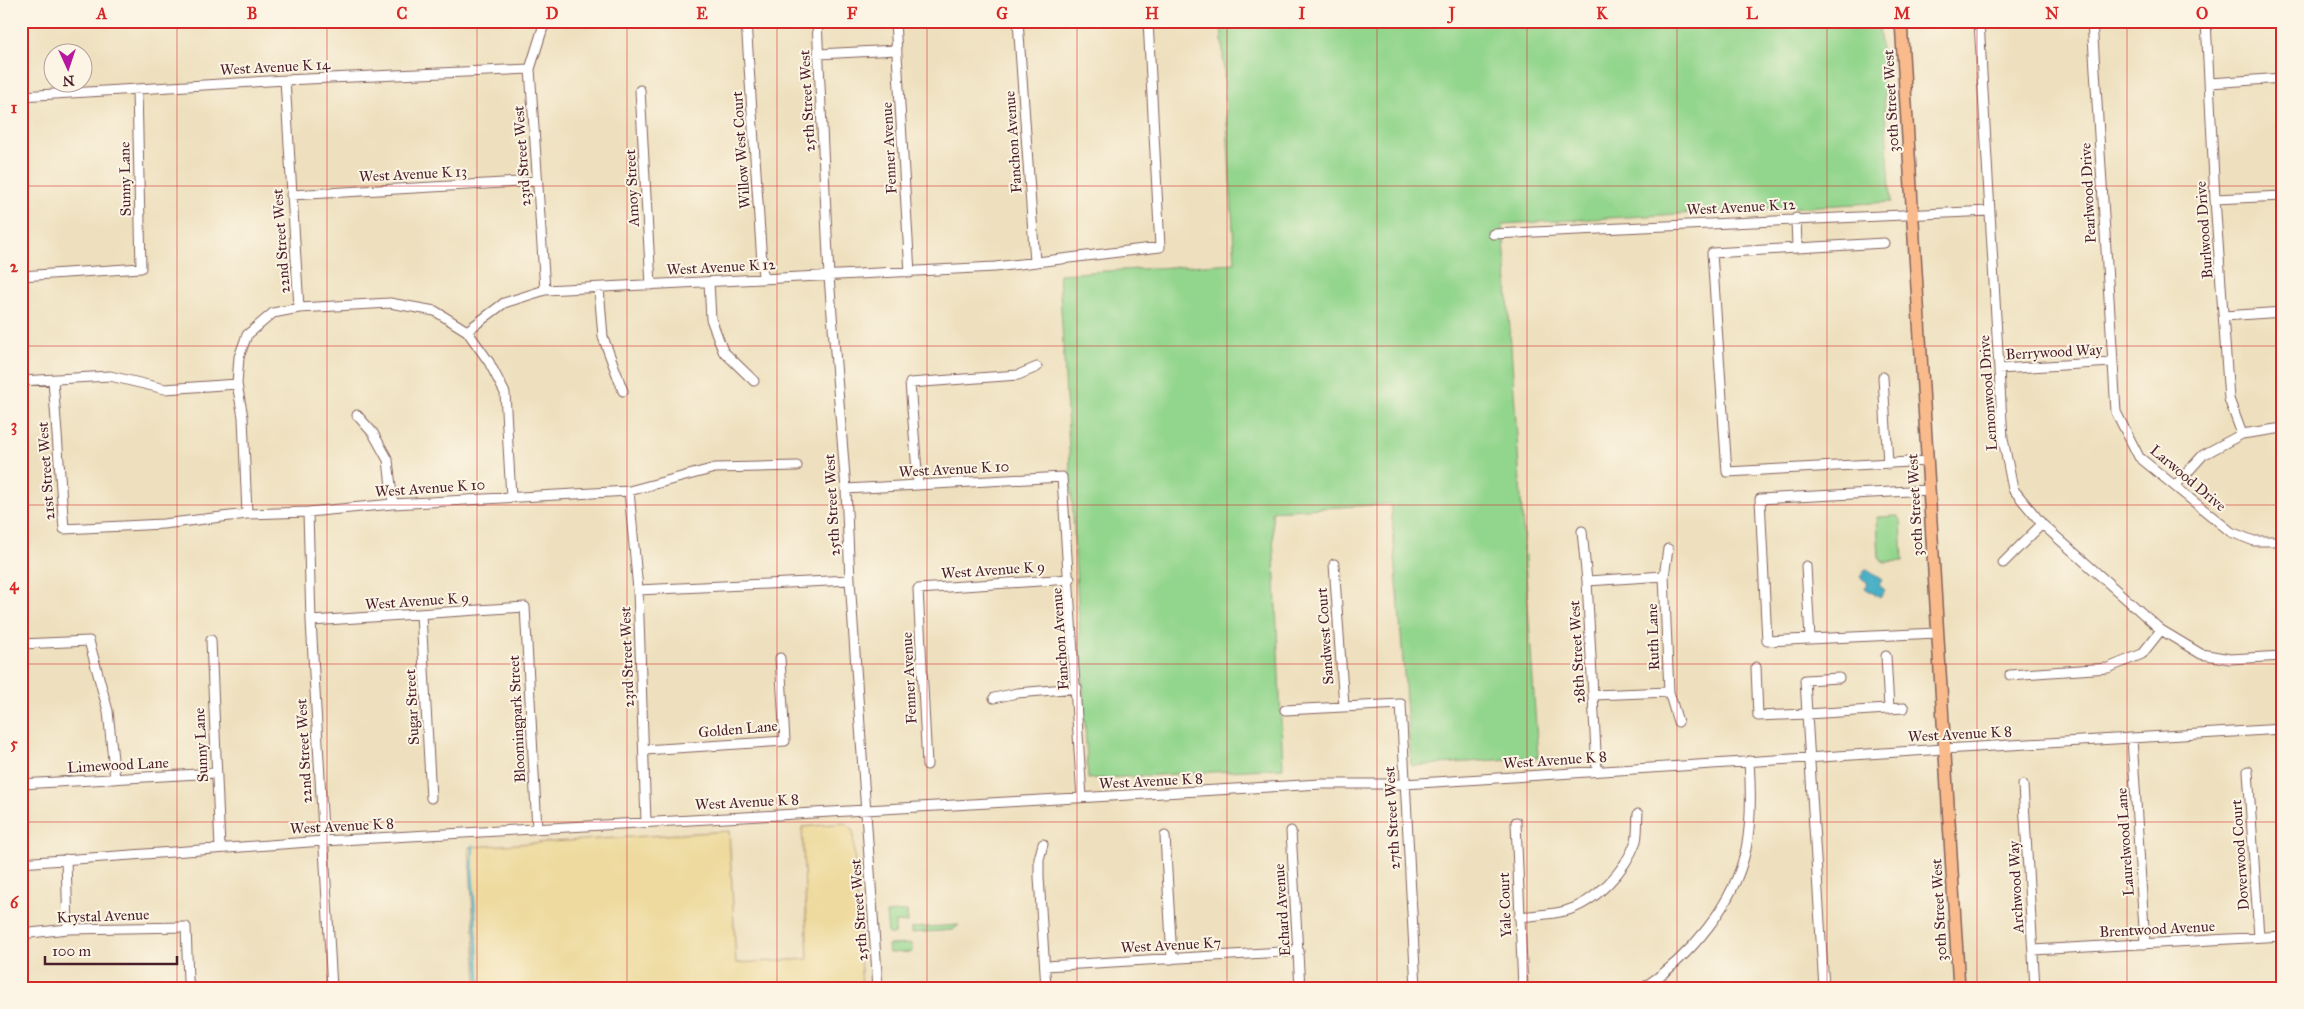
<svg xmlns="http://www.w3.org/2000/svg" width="2304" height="1009" viewBox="0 0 2304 1009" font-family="'IM FELL Great Primer',serif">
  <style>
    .green { fill: #92d58c; stroke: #6e7a5c }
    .sand { fill: #eeda9e; stroke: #9c7c64 }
    .water { fill: #47afc6; stroke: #486778 }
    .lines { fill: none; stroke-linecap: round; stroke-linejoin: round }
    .stream { stroke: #47afc6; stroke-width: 2.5 }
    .minor-casing { stroke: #83635e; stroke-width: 11 }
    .major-casing { stroke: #83635e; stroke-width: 14 }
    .minor { stroke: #fff; stroke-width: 9 }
    .major { stroke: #fabb8c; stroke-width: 11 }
    .grid { fill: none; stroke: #d62828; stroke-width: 1; stroke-opacity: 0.55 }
    .labels { text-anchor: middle; stroke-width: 4; stroke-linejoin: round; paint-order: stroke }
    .street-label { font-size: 15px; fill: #4a1f2b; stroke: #fcf5e5 }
    .neatline { fill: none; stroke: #d62828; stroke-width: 2 }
    .grid-label { font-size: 16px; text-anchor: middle; font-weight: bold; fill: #d62828 }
  </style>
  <rect width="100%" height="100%" fill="#fcf5e5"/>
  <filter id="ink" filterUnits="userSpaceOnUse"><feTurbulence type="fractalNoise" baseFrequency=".02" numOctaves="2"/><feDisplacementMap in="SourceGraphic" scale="10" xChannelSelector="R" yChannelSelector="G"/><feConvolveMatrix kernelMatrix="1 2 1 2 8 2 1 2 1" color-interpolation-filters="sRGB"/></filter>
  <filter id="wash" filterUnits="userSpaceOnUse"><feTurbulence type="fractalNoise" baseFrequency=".0096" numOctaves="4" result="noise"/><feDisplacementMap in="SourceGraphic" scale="20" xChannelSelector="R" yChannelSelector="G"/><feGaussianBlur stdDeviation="1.12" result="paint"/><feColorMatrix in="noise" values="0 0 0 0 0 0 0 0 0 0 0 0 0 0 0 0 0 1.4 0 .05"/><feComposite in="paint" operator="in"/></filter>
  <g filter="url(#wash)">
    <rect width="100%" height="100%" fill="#eee0be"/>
    <path class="green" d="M 1221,21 L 1879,21 L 1891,202 L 1503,224 L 1538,757 L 1411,766 L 1391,504 L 1272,511 L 1283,768 L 1088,779 L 1059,274 L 1235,263 Z
      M 1898,516 L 1901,520 L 1903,561 L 1884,562 L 1879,558 L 1877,517 Z
      M 907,911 L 908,923 L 895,922 L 895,934 L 888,934 L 886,913 Z
      M 959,925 L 953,930 L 911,933 L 911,928 Z
      M 912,944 L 912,952 L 889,953 L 888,945 Z"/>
    <path class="sand" d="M 845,823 L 853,831 L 862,988 L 407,988 L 477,984 L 469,847 L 729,831 L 736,963 L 808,959 L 802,827 Z"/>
    <path class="water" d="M 1866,569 L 1882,580 L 1879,585 L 1885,590 L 1880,598 L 1865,588 L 1868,583 L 1860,577 Z"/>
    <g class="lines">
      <path class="stream" d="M 473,845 L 472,871 L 480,988"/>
    </g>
  </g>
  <g filter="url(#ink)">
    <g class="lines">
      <defs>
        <path id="minor" d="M 545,21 L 530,69 L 545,290
          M 746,21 L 763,278
          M 817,21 L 829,277 L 846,489 L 850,580 L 878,988
          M 895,21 L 910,273
          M 1018,21 L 1035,262
          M 1979,21 L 2003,439 L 2013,489 L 2042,524 L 2161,630 L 2201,654 L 2230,659 L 2283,656
          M 2092,21 L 2116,412 L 2139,457 L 2231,532 L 2254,541 L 2283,541
          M 2206,21 L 2215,199 L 2229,399 L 2242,434
          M 818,54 L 897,50
          M 2210,83 L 2283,78
          M 640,90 L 651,285
          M 21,96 L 285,80 L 530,69
          M 291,195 L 537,181
          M 2215,199 L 2283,196
          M 1796,218 L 1797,247
          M 1493,234 L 1990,211
          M 1884,243 L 1712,253 L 1727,472 L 1928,461
          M 21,276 L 141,268 L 137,89
          M 709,282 L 711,319 L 723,351 L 754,381
          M 599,288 L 603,337 L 623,391
          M 299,308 L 390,303 L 435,311 L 467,331 L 504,303 L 545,290 L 995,267 L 1160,247 L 1148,21
          M 2224,316 L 2283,312
          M 467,331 L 489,362 L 505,393 L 511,497
          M 1999,369 L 2112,362
          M 1883,377 L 1888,464
          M 53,380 L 64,529 L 163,524 L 247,514 L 308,512 L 393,504 L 629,491 L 715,468 L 797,466
          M 21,381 L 110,376 L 165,389 L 237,384
          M 357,415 L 373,433 L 388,460 L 393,504
          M 918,484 L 910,383 L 1018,375 L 1037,367
          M 2175,486 L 2203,455 L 2242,434 L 2283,428
          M 846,489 L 1062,477 L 1082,798
          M 1929,490 L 1760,499 L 1767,641 L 1937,633
          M 629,491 L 638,590 L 646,822
          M 308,512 L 311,621 L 332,988
          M 247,514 L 243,417 L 237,384 L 239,357 L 247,335 L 273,313 L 299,308 L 285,80
          M 1582,531 L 1587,581 L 1597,771
          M 1668,549 L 1664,576 L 1669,692 L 1678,722
          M 2003,563 L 2042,524
          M 1334,564 L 1344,706
          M 1806,566 L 1810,639
          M 1587,581 L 1664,576
          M 638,590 L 850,580
          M 421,614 L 431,798
          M 311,621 L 525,607 L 537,829
          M 211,640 L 220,848
          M 21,644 L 89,641 L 108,711 L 115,779
          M 1886,656 L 1889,708
          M 1756,667 L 1758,716 L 1807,714 L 1824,988
          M 2010,675 L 2108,668 L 2142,654 L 2161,630
          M 1839,678 L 1805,680 L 1807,714 L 1904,708
          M 1594,695 L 1669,692
          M 994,698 L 1017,693 L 1077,688
          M 1285,710 L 1401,704 L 1416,988
          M 2132,739 L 2145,944
          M 644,750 L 785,741 L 780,658
          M 927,765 L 918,589 L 1070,579
          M 2248,771 L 2259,937
          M 21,784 L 216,773
          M 2023,785 L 2035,988
          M 1516,822 L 1523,988
          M 1291,831 L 1300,988
          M 1165,836 L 1172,959
          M 1043,844 L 1039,859 L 1039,877 L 1046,988
          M 66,859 L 68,929
          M 21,863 L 323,841 L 1321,784 L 1404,784 L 1944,749 L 2283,729
          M 1519,917 C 1534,915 1550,915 1565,911 C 1595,903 1626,870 1636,841 C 1638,833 1637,822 1638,814
          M 21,934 L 68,929 L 186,927 L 188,980 L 190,988
          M 2033,950 L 2283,936
          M 1045,966 L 1299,951
          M 1643,988 C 1690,957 1734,905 1746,849 C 1752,820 1751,790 1749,761"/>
        <path id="major" d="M 1901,21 L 1959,988"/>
      </defs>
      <use href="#minor" class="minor-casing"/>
      <use href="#major" class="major-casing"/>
      <use href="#minor" class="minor"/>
      <use href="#major" class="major"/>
    </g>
  </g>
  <path class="grid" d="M 177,21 L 177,988M 327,21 L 327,988M 477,21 L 477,988M 627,21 L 627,988M 777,21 L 777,988M 927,21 L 927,988M 1077,21 L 1077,988M 1227,21 L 1227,988M 1377,21 L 1377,988M 1527,21 L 1527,988M 1677,21 L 1677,988M 1827,21 L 1827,988M 1977,21 L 1977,988M 2127,21 L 2127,988M 21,186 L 2283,186M 21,346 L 2283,346M 21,505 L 2283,505M 21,664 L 2283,664M 21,822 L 2283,822"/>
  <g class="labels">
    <g class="street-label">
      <text transform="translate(275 67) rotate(-3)" y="5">West Avenue K 14</text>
      <text transform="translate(807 101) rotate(-93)" y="5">25th Street West</text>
      <text transform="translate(1891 101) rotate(-93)" y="5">30th Street West</text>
      <text transform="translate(1013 142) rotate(-94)" y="5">Fanchon Avenue</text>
      <text transform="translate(889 148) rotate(-93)" y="5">Fenner Avenue</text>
      <text transform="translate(741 150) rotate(-94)" y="5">Willow West Court</text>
      <text transform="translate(522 156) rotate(-94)" y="5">23rd Street West</text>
      <text transform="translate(413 174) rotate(-3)" y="5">West Avenue K 13</text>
      <text transform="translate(125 179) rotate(-91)" y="5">Sunny Lane</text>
      <text transform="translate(632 188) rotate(-93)" y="5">Amoy Street</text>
      <text transform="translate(2088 193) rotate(-93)" y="5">Pearlwood Drive</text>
      <text transform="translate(1741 207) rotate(-3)" y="5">West Avenue K 12</text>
      <text transform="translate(2204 230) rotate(-94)" y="5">Burlwood Drive</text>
      <text transform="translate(281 241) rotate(-94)" y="5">22nd Street West</text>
      <text transform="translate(721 267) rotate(-3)" y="5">West Avenue K 12</text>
      <text transform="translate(2054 352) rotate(-3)" y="5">Berrywood Way</text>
      <text transform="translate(1988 393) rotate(-94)" y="5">Lemonwood Drive</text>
      <text transform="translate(954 469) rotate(-3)" y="5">West Avenue K 10</text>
      <text transform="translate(46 471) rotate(-94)" y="5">21st Street West</text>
      <text transform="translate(2188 478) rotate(40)" y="5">Larwood Drive</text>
      <text transform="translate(430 488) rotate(-4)" y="5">West Avenue K 10</text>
      <text transform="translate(832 505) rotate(-93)" y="5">25th Street West</text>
      <text transform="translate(1915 505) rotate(-93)" y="5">30th Street West</text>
      <text transform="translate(993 570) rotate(-4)" y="5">West Avenue K 9</text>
      <text transform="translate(417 601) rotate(-4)" y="5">West Avenue K 9</text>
      <text transform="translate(1325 636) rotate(-94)" y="5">Sandwest Court</text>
      <text transform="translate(1653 637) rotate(-92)" y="5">Ruth Lane</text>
      <text transform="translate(1060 639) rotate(-94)" y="5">Fanchon Avenue</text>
      <text transform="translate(1577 652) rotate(-93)" y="5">28th Street West</text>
      <text transform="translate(627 657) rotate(-92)" y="5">23rd Street West</text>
      <text transform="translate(909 678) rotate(-93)" y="5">Fenner Avenue</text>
      <text transform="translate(412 707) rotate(-93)" y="5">Sugar Street</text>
      <text transform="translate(517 719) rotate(-93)" y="5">Bloomingpark Street</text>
      <text transform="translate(738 729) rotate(-5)" y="5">Golden Lane</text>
      <text transform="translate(1960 734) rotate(-3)" y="5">West Avenue K 8</text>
      <text transform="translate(201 745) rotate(-93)" y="5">Sunny Lane</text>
      <text transform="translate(304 751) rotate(-93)" y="5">22nd Street West</text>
      <text transform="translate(1555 760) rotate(-4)" y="5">West Avenue K 8</text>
      <text transform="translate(118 765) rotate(-3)" y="5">Limewood Lane</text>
      <text transform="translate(1151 781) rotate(-3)" y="5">West Avenue K 8</text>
      <text transform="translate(747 802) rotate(-3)" y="5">West Avenue K 8</text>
      <text transform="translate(1392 818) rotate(-93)" y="5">27th Street West</text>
      <text transform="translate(342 826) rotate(-3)" y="5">West Avenue K 8</text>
      <text transform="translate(2125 842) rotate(-94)" y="5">Laurelwood Lane</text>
      <text transform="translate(2240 855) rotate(-94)" y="5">Doverwood Court</text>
      <text transform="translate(2016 887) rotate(-93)" y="5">Archwood Way</text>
      <text transform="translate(1505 905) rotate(-92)" y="5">Yale Court</text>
      <text transform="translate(859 910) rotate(-94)" y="5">25th Street West</text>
      <text transform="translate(1282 910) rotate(-94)" y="5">Echard Avenue</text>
      <text transform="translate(1939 910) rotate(-93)" y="5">30th Street West</text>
      <text transform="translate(103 916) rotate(-2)" y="5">Krystal Avenue</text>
      <text transform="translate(2157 929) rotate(-3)" y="5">Brentwood Avenue</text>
      <text transform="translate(1171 945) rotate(-3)" y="5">West Avenue K7</text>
    </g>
  </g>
  <rect width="2304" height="1009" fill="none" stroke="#fcf5e5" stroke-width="55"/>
  <g transform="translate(68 68) rotate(177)"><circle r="24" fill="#fcf5e5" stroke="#b59f9b"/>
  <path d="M0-4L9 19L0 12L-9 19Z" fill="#b5179e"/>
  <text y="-8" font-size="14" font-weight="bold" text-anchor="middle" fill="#4a1f2b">N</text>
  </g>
  <path d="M45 956v8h132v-8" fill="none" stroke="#4a1f2b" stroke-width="2.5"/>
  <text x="52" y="956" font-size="15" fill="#4a1f2b" stroke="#fcf5e5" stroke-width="4" paint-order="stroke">100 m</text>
  <rect x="28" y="28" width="2248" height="954" class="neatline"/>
  <g class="grid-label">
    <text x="102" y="19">A</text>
    <text x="252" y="19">B</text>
    <text x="402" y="19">C</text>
    <text x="552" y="19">D</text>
    <text x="702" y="19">E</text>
    <text x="852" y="19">F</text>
    <text x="1002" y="19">G</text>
    <text x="1152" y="19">H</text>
    <text x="1302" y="19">I</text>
    <text x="1452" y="19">J</text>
    <text x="1602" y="19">K</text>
    <text x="1752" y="19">L</text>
    <text x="1902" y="19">M</text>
    <text x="2052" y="19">N</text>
    <text x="2202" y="19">O</text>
    <text x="14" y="113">1</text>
    <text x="14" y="272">2</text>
    <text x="14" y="431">3</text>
    <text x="14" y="590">4</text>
    <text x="14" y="749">5</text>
    <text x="14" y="908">6</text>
  </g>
</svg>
